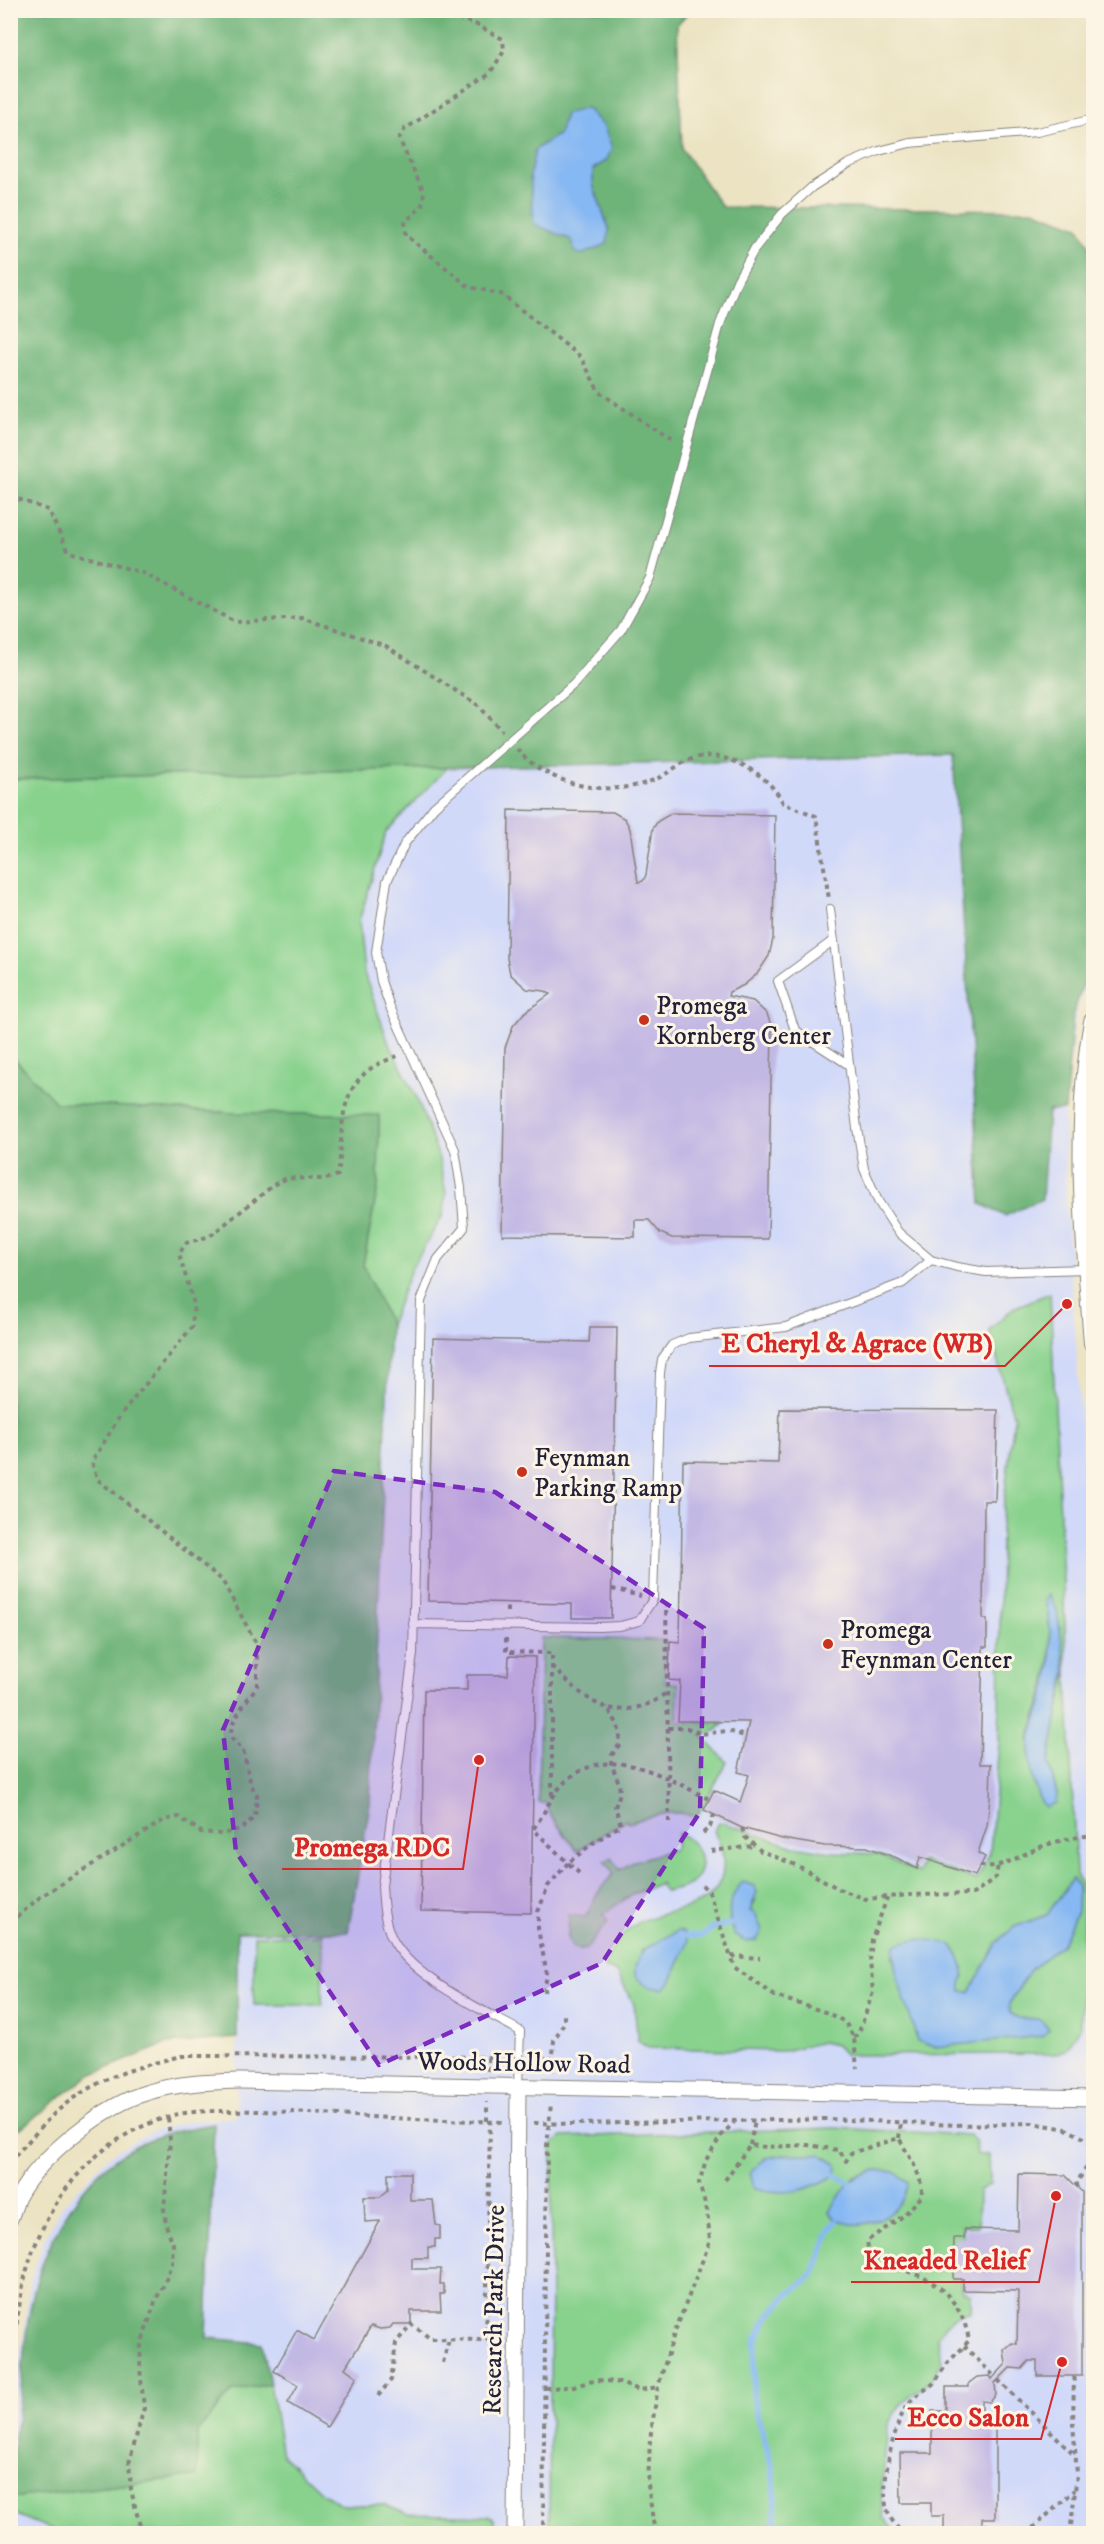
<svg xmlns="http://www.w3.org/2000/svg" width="1104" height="2544" viewBox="0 0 1104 2544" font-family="'IM FELL DW Pica',serif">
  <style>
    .built { fill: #d1d9f9 }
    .green { fill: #89d28e; stroke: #567a64; stroke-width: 1.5; fill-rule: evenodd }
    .forest { fill: #6eb479; stroke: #486b5a; stroke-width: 1.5; fill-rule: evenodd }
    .water { fill: #86b8f3; stroke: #546d97; stroke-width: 1.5 }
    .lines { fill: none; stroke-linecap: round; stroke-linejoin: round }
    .stream { stroke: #86b8f3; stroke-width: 6 }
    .building { fill: #c2b8e4 }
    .service-casing { stroke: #86827e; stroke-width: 10 }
    .minor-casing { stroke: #86827e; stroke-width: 17 }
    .tertiary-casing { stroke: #86827e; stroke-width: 22 }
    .path { stroke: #86827e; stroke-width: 4; stroke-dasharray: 4.5 4.5; stroke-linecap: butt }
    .service { stroke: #fff; stroke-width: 8 }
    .minor { stroke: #fff; stroke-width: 15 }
    .tertiary { stroke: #fff; stroke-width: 20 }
    .marked { fill: #7b2cbf; fill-opacity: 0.2; stroke: #7b2cbf; stroke-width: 4.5; stroke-dasharray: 12 8; stroke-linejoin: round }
    .poi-dot { fill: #c8321e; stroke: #fcf5e5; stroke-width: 2 }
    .labels { text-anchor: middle; stroke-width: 6; stroke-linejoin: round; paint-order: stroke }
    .poi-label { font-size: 26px; fill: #22223b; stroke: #fcf5e5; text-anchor: start }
    .street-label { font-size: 26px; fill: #22223b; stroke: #fcf5e5 }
    .leader { fill: none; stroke: #d62828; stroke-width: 2 }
    .callout-dot { fill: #d62828; stroke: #fcf5e5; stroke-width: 2 }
    .callout-label { font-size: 27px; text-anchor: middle; font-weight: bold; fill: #d62828; stroke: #fcf5e5; stroke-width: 6; stroke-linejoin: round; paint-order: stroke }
  </style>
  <rect width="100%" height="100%" fill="#fcf5e5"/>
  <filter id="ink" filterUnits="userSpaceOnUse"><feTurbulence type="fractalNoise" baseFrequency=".0167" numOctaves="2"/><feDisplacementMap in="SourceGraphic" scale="12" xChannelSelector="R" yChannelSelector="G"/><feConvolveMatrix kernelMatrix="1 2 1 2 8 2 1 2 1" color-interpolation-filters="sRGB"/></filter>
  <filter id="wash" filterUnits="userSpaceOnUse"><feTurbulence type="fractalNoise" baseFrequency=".008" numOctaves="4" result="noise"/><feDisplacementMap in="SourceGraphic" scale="24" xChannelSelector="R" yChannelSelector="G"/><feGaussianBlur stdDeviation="1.35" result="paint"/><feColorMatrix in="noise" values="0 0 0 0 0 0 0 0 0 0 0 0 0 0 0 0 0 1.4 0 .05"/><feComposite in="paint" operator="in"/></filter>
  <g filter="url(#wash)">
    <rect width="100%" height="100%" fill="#ebe3c2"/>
    <path class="built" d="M 1093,729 L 1093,958 L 1076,1013 L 1064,1118 L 1067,1217 L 1094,1608 L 1093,2533 L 11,2533 L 11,2429 L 30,2281 L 44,2240 L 61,2207 L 111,2154 L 150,2132 L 188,2121 L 236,2117 L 237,2038 L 234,1114 L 11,1101 L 10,779 L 953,755 Z"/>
    <path class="green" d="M 447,768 L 386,832 L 359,921 L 364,973 L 388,1041 L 416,1096 L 438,1155 L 446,1193 L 443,1215 L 411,1269 L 390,1325 L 363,1265 L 378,1186 L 379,1115 L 234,1113 L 56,1103 L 11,1055 L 11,779 Z
      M 1050,1293 L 1076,1874 L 1084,1891 L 1081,2026 L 1067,2049 L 1054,2054 L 845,2055 L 836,2045 L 822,2042 L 783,2051 L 649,2048 L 638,2041 L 634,2004 L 617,1973 L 604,1967 C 610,1951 618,1937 632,1927 C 660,1906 707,1916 721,1879 C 727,1862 722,1846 714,1831 L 720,1822 L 789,1845 L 831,1852 L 878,1854 L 919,1873 L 922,1861 L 977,1880 L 990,1853 L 999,1743 L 1001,1526 L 1014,1418 L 989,1331 L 1013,1308 ZM 1045,1600 L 1066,1672 L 1049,1762 L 1057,1795 L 1029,1739 C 1045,1689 1059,1654 1045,1600 ZM 1072,1879 L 1078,1887 L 1062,1944 L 1030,1970 L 1009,2004 L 1010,2013 L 1018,2018 L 1039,2019 L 1049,2029 L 917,2041 L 913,2019 L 892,1956 L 964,1975 L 960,1985 L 961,1992 L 970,1992 L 1014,1927 L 1047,1915 ZM 756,1900 L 750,1911 L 755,1913 L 762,1931 L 734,1935 L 729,1920 ZM 677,1931 L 675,1969 L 670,1982 L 641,1951 Z
      M 541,1638 L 665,1640 L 665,1683 L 678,1683 L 677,1722 L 724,1723 L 717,1730 L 702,1736 L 727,1762 L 697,1817 C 673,1808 652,1816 628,1823 L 626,1820 L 577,1851 L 549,1813 L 546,1803 L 538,1803 Z
      M 678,1833 C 695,1840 709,1861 695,1880 C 688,1888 674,1890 664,1892 L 661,1883 L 633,1894 L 603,1914 L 608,1922 L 586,1949 L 579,1950 L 572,1947 L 568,1938 L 569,1915 L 586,1917 C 593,1900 600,1887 614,1874 L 605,1861 L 611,1858 L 620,1870 L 635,1861 L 675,1849 Z
      M 323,1935 L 322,2005 L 254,2005 L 254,1936 Z
      M 833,2128 L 969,2135 L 976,2143 L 977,2155 L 989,2155 L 990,2184 L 979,2191 L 978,2226 L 962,2226 L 961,2291 L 971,2294 L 971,2311 C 955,2311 946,2325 937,2337 L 942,2361 L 930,2381 L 900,2405 L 888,2424 L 881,2497 L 883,2517 L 896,2533 L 549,2534 L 552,2145 L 562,2137 ZM 876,2170 L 894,2172 L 829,2212 L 855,2177 Z
      M 270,2384 L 282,2455 L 321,2492 L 343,2505 L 384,2505 L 407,2514 L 488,2516 L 494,2520 L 494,2533 L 61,2533 L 11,2513 L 10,2498 L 197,2476 L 197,2432 L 233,2391 Z"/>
    <path class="forest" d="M 10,11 L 689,11 L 677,25 L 682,149 L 722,207 L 1033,210 L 1079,227 L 1094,255 L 1094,952 L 1073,1014 L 1065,1110 L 1048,1111 L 1042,1199 L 1005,1216 L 981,1204 L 953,755 L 11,779 ZM 559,134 L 606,161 L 593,169 L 593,185 L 609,229 L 535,150 Z
      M 11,1055 L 56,1103 L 234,1113 L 379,1115 L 378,1186 L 363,1265 L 390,1325 L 370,1804 L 348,1932 L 237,1932 L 237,2038 L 166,2044 L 88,2076 L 13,2134 L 11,2139 Z
      M 214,2124 L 207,2338 L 262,2343 L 270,2384 L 233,2391 L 197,2432 L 197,2476 L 11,2498 C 10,2462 17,2425 21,2389 C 23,2367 24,2344 28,2322 C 38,2253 77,2171 144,2142 C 167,2132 190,2128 214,2124 Z"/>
    <path class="water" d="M 586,108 L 604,127 L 612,148 L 606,161 L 593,169 L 593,185 L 609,229 L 607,244 L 583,254 L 575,253 L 572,240 L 534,224 L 530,175 L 535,150 L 559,134 L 565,114 Z
      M 1048,1595 L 1057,1609 L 1066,1672 L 1049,1762 L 1057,1795 L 1056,1803 L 1046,1807 C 1038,1800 1037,1793 1034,1783 C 1020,1732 1043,1719 1049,1674 C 1052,1650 1051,1625 1045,1600 Z
      M 1072,1879 L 1078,1886 L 1077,1911 L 1062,1944 L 1030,1970 L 1009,2004 L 1010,2013 L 1018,2018 L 1039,2019 L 1049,2029 L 1043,2036 L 935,2047 L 917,2041 C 912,2014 889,1969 895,1945 C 915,1936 931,1939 952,1945 C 958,1954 965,1965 963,1977 C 962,1983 960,1985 961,1991 L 970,1992 L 997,1942 L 1014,1927 L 1047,1915 Z
      M 743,1882 L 754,1886 L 757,1892 L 750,1911 L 755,1913 L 762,1931 L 757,1940 L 746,1942 L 734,1935 C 727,1914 727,1898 743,1882 Z
      M 677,1931 L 683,1932 L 688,1942 L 670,1982 L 664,1989 L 648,1987 L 635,1976 C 633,1949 656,1943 677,1931 Z
      M 789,2154 L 820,2154 L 837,2165 L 836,2175 C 806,2192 788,2196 754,2188 L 750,2173 L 765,2158 Z
      M 876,2170 L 894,2172 L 908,2182 C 907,2216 851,2240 829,2212 C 847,2187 844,2180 876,2170 Z"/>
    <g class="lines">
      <path class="stream" d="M 687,1936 L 702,1936 L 714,1927 L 730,1924
        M 836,2175 L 850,2183
        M 776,2534 L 775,2494 L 772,2467 L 753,2399 L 755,2344 L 765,2321 L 784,2298 L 813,2275 L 830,2230 L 836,2221"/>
    </g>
    <g id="blocks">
      <path class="building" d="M 509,810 L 613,812 L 625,819 L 630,829 L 638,882 L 643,881 L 646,875 L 653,828 L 658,821 L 672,813 L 775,815 L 773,939 L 769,956 L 757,974 L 744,985 L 729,992 L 728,996 L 753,1001 L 767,1014 L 772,1028 L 768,1239 L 672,1238 L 660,1233 L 649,1220 L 635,1220 L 635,1237 L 502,1235 L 505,1048 L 513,1026 L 524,1013 L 550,994 L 545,991 L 527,989 L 510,974 L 507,958 Z
        M 590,1327 L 617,1327 L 611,1618 L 572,1618 L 572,1604 L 428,1601 L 433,1338 L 589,1342 Z
        M 780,1409 L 998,1410 L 995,1501 L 984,1501 L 983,1619 L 987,1619 L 987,1647 L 983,1647 L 980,1764 L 991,1764 L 990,1798 L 987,1826 L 978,1853 L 985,1857 L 975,1876 L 920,1857 L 917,1869 L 897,1858 L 867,1847 L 825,1846 L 782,1839 L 742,1828 L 704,1810 L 714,1790 L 740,1802 L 749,1775 L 738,1772 L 749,1722 L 678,1721 L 680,1681 L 669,1680 L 670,1641 L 680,1642 L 683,1461 L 778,1463 Z
        M 509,1656 L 535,1657 L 531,1913 L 421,1911 L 424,1690 L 467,1690 L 467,1675 L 508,1675 Z
        M 388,2173 L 410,2173 L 410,2200 L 433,2200 L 436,2225 L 440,2226 L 440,2239 L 435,2239 L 435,2247 L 428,2247 L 428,2258 L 412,2258 L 412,2269 L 441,2269 L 440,2284 L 444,2284 L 444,2294 L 440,2294 L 441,2311 L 411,2311 L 411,2324 L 393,2324 L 390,2328 L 380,2329 L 371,2326 L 345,2368 L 357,2377 L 327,2427 L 288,2403 L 298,2385 L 274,2371 L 297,2330 L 314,2340 L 380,2221 L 365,2222 L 364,2197 L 380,2197 L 388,2190 Z
        M 1019,2174 L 1065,2175 L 1082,2192 L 1082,2376 L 1037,2376 L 1037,2361 L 1029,2361 L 1022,2369 L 1010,2368 L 995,2383 L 996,2395 L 990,2402 L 982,2401 L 982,2417 L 995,2417 L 995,2518 L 982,2518 L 982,2524 L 987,2524 L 993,2530 L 993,2534 L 944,2534 L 944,2516 L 931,2516 L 931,2503 L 901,2503 L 900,2453 L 932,2453 L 932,2411 L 946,2411 L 946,2387 L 969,2387 L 969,2383 L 977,2377 L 990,2376 L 992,2379 L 1006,2364 L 1004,2350 L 1012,2343 L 1017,2344 L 1018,2291 L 963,2290 L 963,2279 L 953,2279 L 954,2238 L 964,2238 L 965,2229 L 1018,2230 Z"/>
    </g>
  </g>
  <g filter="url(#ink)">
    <use href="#blocks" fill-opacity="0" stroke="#86827e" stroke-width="1.5"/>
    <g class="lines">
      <defs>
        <path id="service" d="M 830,909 L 857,1128 L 864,1169 L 878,1201 L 898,1232 L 931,1260 L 957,1267 L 986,1272 L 1087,1269
          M 834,940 L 778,981 L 795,1030 L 849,1065
          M 413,1624 L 599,1627 L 620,1626 L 639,1621 L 653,1599 L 660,1373 L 662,1359 L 672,1345 L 689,1338 L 786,1327 L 903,1283 L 931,1260
          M 518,2086 L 520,2031 C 483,2010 408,1976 391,1936 C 384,1920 383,1904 382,1886 L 413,1654 L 421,1301 L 438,1259 L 464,1228 L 461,1188 L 455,1150 L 390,1007 L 381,981 L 376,952 L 387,881 L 405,843 L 434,807 L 574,684 L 621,630 L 650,578 L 720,324 L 737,281 L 755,248 L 782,214 L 812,187 L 848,164 L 879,151 L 910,143 L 1037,132 L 1094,119"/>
        <path id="minor" d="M 10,2219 C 13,2212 15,2204 18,2197 C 40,2156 105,2104 149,2092 C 178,2083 210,2082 240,2081 L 1094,2098
          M 515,2534 L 518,2086"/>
        <path id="tertiary" d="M 1094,1022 C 1075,1128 1086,1236 1094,1343"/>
      </defs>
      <use href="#service" class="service-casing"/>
      <use href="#minor" class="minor-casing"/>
      <use href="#tertiary" class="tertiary-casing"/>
      <path class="path" d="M 432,10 L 475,24 L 503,39 L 504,51 L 490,73 L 405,129 L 399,139 L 424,192 L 422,206 L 405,222 L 406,235 L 469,287 L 501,294 L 581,357 L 599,392 L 674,443
        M 10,11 L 11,10
        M 10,496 L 48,510 L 69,552 L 143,573 L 235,622 L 302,618 L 386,646 L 478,705 L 502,731
        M 517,749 C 547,785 607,798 651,781 C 667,776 679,762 695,758 C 726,749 770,775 783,803 L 816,816 L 829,899
        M 612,1589 L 641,1596
        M 666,1602 L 669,1822
        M 507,1612 L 507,1603
        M 506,1638 L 506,1652 L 552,1653 L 552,1798
        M 552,1667 C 566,1679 583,1698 600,1705 C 622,1715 650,1707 667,1692
        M 668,1728 L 687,1728 L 701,1734 L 728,1731 L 745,1736
        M 742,1828 L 745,1837 L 761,1851 L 798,1866 L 839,1889 L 866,1899 L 909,1895 L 973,1894 L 996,1877 L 998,1865
        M 703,1833 L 710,1827 L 714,1815
        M 711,1851 L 754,1846
        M 980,1866 C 1003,1869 1018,1856 1038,1848 C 1055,1841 1075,1837 1094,1835
        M 579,1873 L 568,1863 L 593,1843 L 621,1825 L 615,1807 L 620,1793 L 619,1783 L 611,1763 L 612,1755 L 619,1745 L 620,1734 L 617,1723 L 606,1707
        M 702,1885 L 709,1892 L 734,1967 L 775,1996 L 828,2013 L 845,2022 L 854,2038 L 857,2068
        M 10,1923 L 40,1897 L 164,1820 L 179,1817 L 201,1832 L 222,1834 L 243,1828 L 255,1816 L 257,1795 L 251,1785 L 243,1750 L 232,1739 L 231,1727 L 240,1710 L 257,1686 L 257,1645 L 222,1580 L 97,1479 L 92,1462 L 120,1416 L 192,1327 L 194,1304 L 179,1254 L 186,1243 L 210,1236 L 275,1184 L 287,1178 L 326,1179 L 338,1175 C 344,1138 335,1095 370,1069 C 378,1063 390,1059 400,1055
        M 731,1956 L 760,1958
        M 544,1992 L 547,1974 L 538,1929 L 538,1912 L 548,1886 L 568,1863 L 533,1829 C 545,1814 552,1793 567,1780 C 612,1742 666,1778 709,1799
        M 854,2038 L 859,2032 L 873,1992 L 870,1961 L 872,1939 L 887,1898
        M 532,2057 L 552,2058
        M 488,2071 L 488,2057
        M 552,2071 L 554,2040 L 564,2023 L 564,2015
        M 487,2121 L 487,2102
        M 534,2123 L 575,2124 L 828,2119 L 956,2125 L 1033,2123 L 1066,2129 L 1090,2141
        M 899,2138 L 901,2123
        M 750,2145 L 755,2120
        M 10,2163 C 17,2153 26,2144 34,2135 C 76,2085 120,2071 181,2056 L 506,2057
        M 725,2180 L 750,2145 L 766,2147 L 808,2145 L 839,2150 L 846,2161 L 851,2153 L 899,2138 C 909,2158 922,2172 922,2196 L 903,2216 L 867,2241 L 869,2255 C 888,2267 901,2268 920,2276 C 948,2288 964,2312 969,2340 C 962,2350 954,2355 947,2364 C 942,2370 939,2377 934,2383 C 926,2390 915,2395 909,2403 C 893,2423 880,2486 887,2510 C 890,2519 897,2527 903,2534
        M 1077,2187 L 1077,2182 L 1087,2167 L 1090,2141 L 1094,2138
        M 964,2346 L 994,2376
        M 443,2363 L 449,2339
        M 10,2378 C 16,2335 18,2289 34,2248 C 58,2186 102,2137 167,2117 C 185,2111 207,2111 226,2111 C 268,2110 310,2113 353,2116 C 402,2119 452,2120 502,2122
        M 998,2380 L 1075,2455
        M 545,2388 L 570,2387 L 597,2380 L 616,2382 L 640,2390 L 658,2387
        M 378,2396 L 391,2380 L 396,2343 L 411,2324 L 431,2339 L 486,2340 L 490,2121
        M 142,2534 L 131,2490 L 129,2463 L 144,2408 L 140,2368 L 141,2345 L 156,2299 L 164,2285 L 172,2263 L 173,2244 L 166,2225 L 164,2209 L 170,2141 L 168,2116
        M 543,2534 L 547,2147 L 551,2103
        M 655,2534 L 648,2485 L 650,2439 L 658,2387 L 673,2337 L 710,2241 L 707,2210 L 699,2183 L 706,2160 L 721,2136 L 736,2120
        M 1026,2534 L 1075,2490
        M 1070,2534 L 1077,2474 L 1073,2423 L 1074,2377"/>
      <use href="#service" class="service"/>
      <use href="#minor" class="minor"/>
      <use href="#tertiary" class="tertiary"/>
    </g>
  </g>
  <path class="marked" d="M 334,1471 L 495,1492 L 704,1628 L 700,1812 L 602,1963 L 379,2065 L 236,1852 L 223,1730 Z"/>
  <g class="poi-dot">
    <circle cx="644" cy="1020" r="6"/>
    <circle cx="522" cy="1472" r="6"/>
    <circle cx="828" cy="1644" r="6"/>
  </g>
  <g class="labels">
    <g class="poi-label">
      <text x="656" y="1014">Promega<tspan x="656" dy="30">Kornberg Center</tspan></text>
      <text x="534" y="1466">Feynman<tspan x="534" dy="30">Parking Ramp</tspan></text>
      <text x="840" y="1638">Promega<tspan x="840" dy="30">Feynman Center</tspan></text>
    </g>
    <g class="street-label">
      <text transform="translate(524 2062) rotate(1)" y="9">Woods Hollow Road</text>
      <text transform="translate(493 2310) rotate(-89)" y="9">Research Park Drive</text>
    </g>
  </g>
  <path class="leader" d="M1067 1304L1005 1366H709M479 1760L463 1869H282M1056 2196L1039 2282H851M1062 2362L1041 2439H895"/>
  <g class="callout-dot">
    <circle cx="1067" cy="1304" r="6"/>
    <circle cx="479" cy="1760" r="6"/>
    <circle cx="1056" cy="2196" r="6"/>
    <circle cx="1062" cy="2362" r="6"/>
  </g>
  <g class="callout-label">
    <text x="857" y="1352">E Cheryl &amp; Agrace (WB)</text>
    <text x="372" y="1856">Promega RDC</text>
    <text x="945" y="2269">Kneaded Relief</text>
    <text x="968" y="2426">Ecco Salon</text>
  </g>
  <rect width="1104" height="2544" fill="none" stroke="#fcf5e5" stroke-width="36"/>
</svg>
